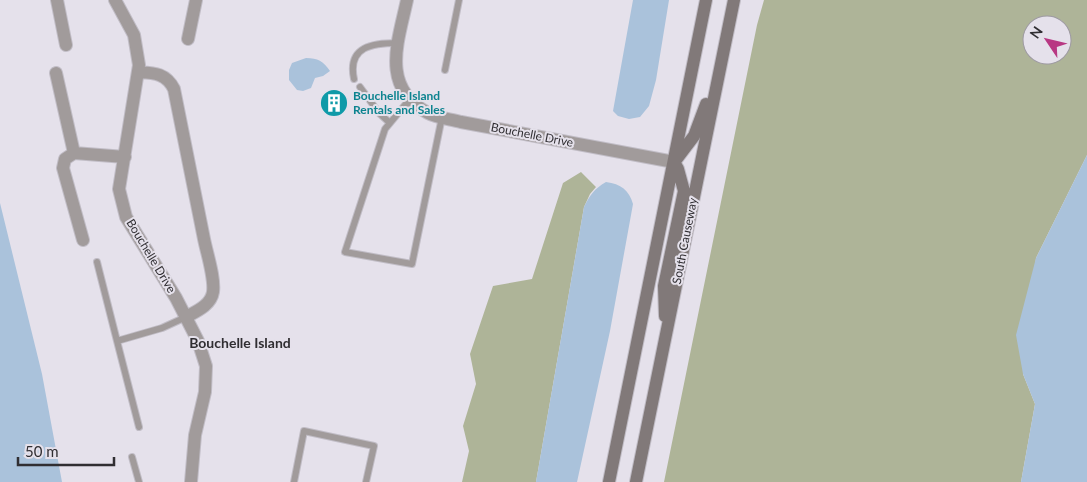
<svg xmlns="http://www.w3.org/2000/svg" width="1087" height="482" viewBox="0 0 1087 482" font-family="Lato,sans-serif">
  <style>
    .green { fill: #aeb498; fill-rule: evenodd }
    .water { fill: #aac2db }
    .lines { fill: none; stroke-linecap: round; stroke-linejoin: round }
    .service-casing { stroke: #c1bdc6; stroke-width: 8 }
    .minor-casing { stroke: #c1bdc6; stroke-width: 14 }
    .secondary-casing { stroke: #c1bdc6; stroke-width: 14 }
    .service { stroke: #a19b9b; stroke-width: 6 }
    .minor { stroke: #a19b9b; stroke-width: 12 }
    .secondary { stroke: #817979; stroke-width: 12 }
    .labels { text-anchor: middle; stroke-width: 4; stroke-linejoin: round; paint-order: stroke }
    .culture-label { font-size: 12px; font-weight: bold; fill: #0d838f; stroke: #e5e1eb; text-anchor: start }
    .street-label { font-size: 12px; fill: #302e32; stroke: #e5e1eb }
    .neighbourhood-label { font-size: 14px; font-weight: bold; fill: #302e32; stroke: #e5e1eb }
  </style>
  <rect width="100%" height="100%" fill="#e5e1eb"/>
  <path class="green" d="M 764,0 L 1087,0 L 1087,155 L 1036,258 L 1023,374 L 1035,404 L 1021,482 L 664,482 L 757,25 ZM 1032,25 L 1062,25 L 1062,55 L 1032,55 Z
    M 581,172 L 596,187 L 590,194 L 584,207 L 536,482 L 462,482 L 469,451 L 463,426 L 476,384 L 470,354 L 493,286 L 532,279 L 563,183 Z"/>
  <path class="water" d="M 633,0 L 669,0 L 656,80 L 649,106 L 640,117 L 629,119 L 618,116 L 613,111 Z
    M 306,58 C 318,58 323,61 330,71 L 323,76 L 315,78 L 311,88 L 303,91 L 297,90 L 289,80 L 289,70 L 292,63 Z
    M 1087,155 L 1087,482 L 1021,482 L 1035,404 L 1023,374 L 1016,335 L 1036,258 Z
    M 606,182 C 621,184 629,190 633,204 L 610,331 L 577,482 L 536,482 L 584,207 C 590,195 594,189 606,182 Z
    M 0,203 L 42,374 L 62,482 L 0,482 Z"/>
  <g class="lines">
    <defs>
      <path id="service" d="M 445,70 L 459,0
        M 354,79 C 347,46 373,43 398,43
        M 360,87 L 379,113 L 390,123
        M 410,99 L 385,129 L 345,252 L 412,264 L 442,117
        M 97,262 L 117,341 L 162,328 L 186,317
        M 117,341 L 139,427
        M 132,457 L 139,482
        M 294,482 L 304,431 L 374,446 L 366,482"/>
      <path id="minor" d="M 57,0 L 66,45
        M 115,0 L 134,35 L 139,65 L 119,189 L 126,217 L 176,298 L 198,341 L 206,366 L 205,392 L 195,435 L 191,482
        M 407,0 C 398,42 380,87 428,113 C 437,118 451,119 461,122 L 674,162
        M 188,39 L 196,0
        M 138,72 C 154,73 166,73 174,89 C 184,139 194,189 204,239 C 207,254 215,278 213,292 C 211,305 197,311 186,317
        M 56,73 L 74,153
        M 83,240 L 63,168 L 65,159 L 74,153 L 125,157"/>
      <path id="secondary" d="M 675,161 L 694,136 L 706,104
        M 665,316 L 664,286 L 684,191 L 678,169 L 674,162
        M 609,482 L 706,0
        M 636,482 L 734,0"/>
    </defs>
    <use href="#service" class="service-casing"/>
    <use href="#minor" class="minor-casing"/>
    <use href="#secondary" class="secondary-casing"/>
    <use href="#service" class="service"/>
    <use href="#minor" class="minor"/>
    <use href="#secondary" class="secondary"/>
  </g>
  <defs>
    <symbol id="building-disc" viewBox="-11 -11 22 22"><circle r="9.5" fill="#0f9aa8" stroke="#e5e1eb"/><path d="M-4-6H4V6H1V3H-1V6H-4ZM-2.5-4.3h1.7v1.8h-1.7ZM.8-4.3h1.7v1.8H.8ZM-2.5-1h1.7V.8h-1.7ZM.8-1h1.7V.8H.8Z" fill="#fff"/></symbol>
  </defs>
  <g fill-rule="evenodd">
    <use href="#building-disc" x="318" y="87" width="32" height="32"/>
  </g>
  <g class="labels">
    <g class="culture-label">
      <text x="353" y="100">Bouchelle Island<tspan x="353" dy="14">Rentals and Sales</tspan></text>
    </g>
    <g class="street-label">
      <text transform="translate(532 135) rotate(11)" y="4">Bouchelle Drive</text>
      <text transform="translate(685 241) rotate(-79)" y="4">South Causeway</text>
      <text transform="translate(151 256) rotate(59)" y="4">Bouchelle Drive</text>
    </g>
    <g class="neighbourhood-label">
      <text x="240" y="348">Bouchelle Island</text>
    </g>
  </g>
  <g transform="translate(1047 40) rotate(305)"><circle r="24" fill="#e5e1eb" stroke="#9d99a1"/>
  <path d="M0-4L9 19L0 12L-9 19Z" fill="#b83883"/>
  <text y="-8" font-size="14" font-weight="bold" text-anchor="middle" fill="#302e32">N</text>
  </g>
  <path d="M18 457v8h96v-8" fill="none" stroke="#302e32" stroke-width="2.5"/>
  <text x="25" y="457" font-size="15" fill="#302e32" stroke="#e5e1eb" stroke-width="4" paint-order="stroke">50 m</text>
</svg>
